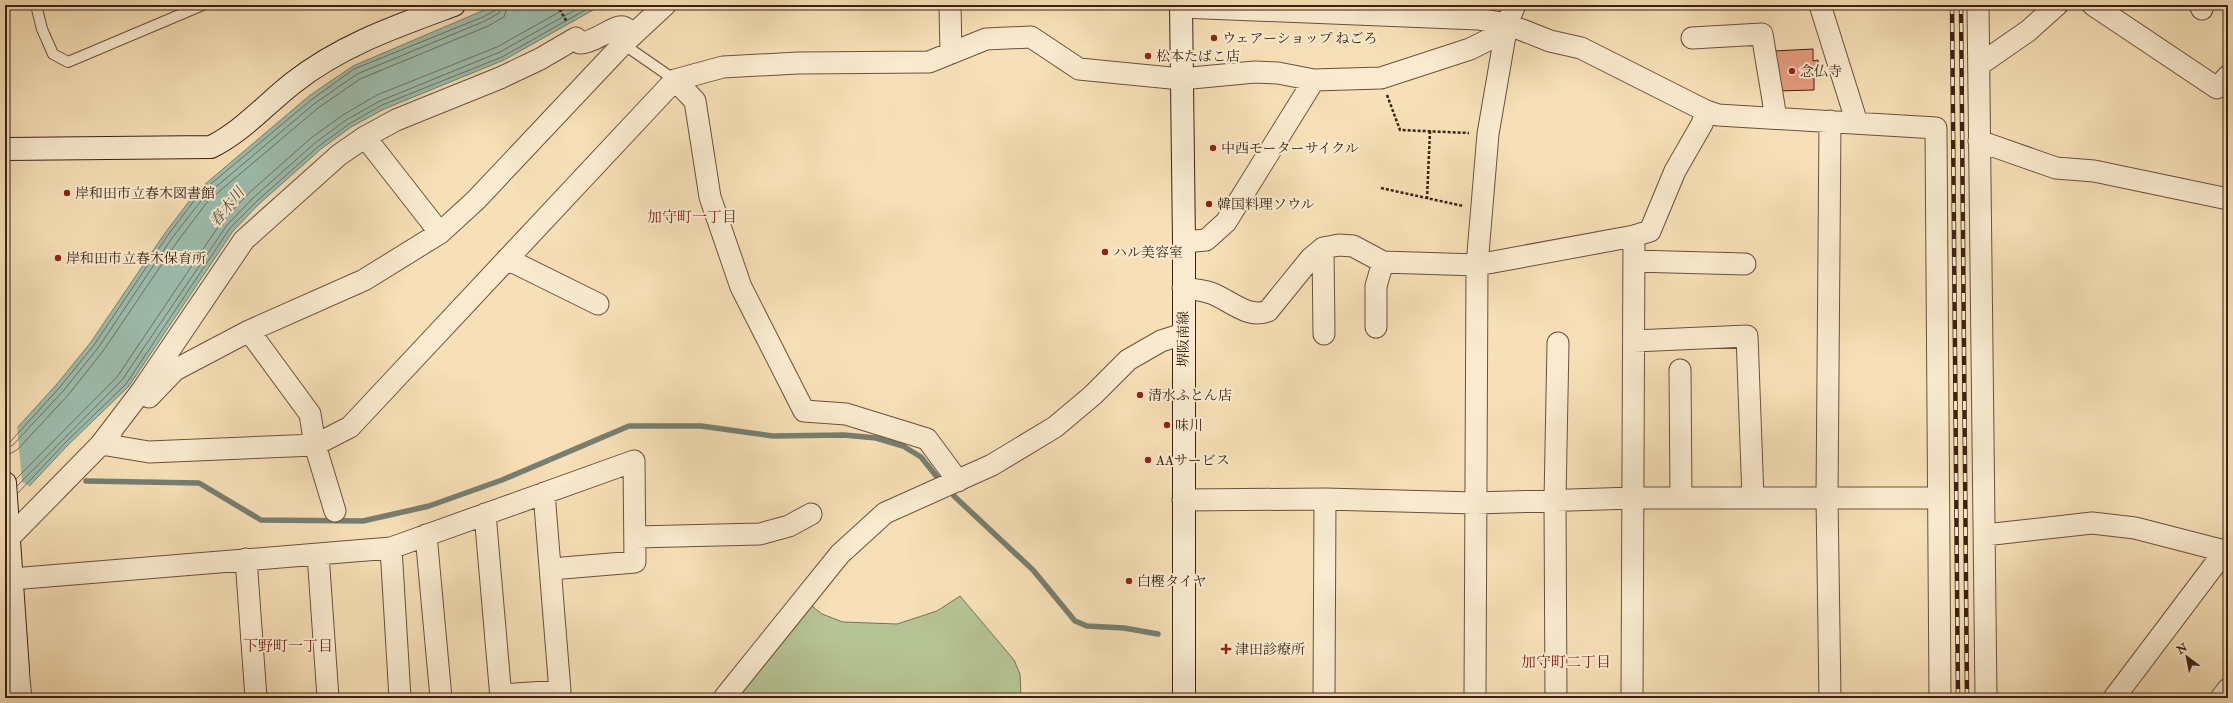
<svg xmlns="http://www.w3.org/2000/svg" width="2233" height="703" viewBox="0 0 2233 703" font-family="'IM FELL Double Pica','Noto Serif JP',serif">
  <style>
    .green { fill: #b6c394; stroke: #787254 }
    .water { fill: #9dbdae; stroke: #767f70 }
    .pier { fill: #f7e0b7 }
    .lines { fill: none; stroke-linecap: round; stroke-linejoin: round }
    .shore { stroke: #6c6f61; stroke-width: 1 }
    .stream { stroke: #767f70; stroke-width: 5.5 }
    .building { fill: #e99d7f; stroke: #3b2114 }
    .lane-casing { stroke: #6a513d; stroke-width: 12 }
    .street-casing { stroke: #6a513d; stroke-width: 23 }
    .secondary-casing { stroke: #3b2114; stroke-width: 24 }
    .path { stroke: #3b2114; stroke-width: 2.5; stroke-dasharray: 3 2; stroke-linecap: butt }
    .lane { stroke: #faebd0; stroke-width: 10 }
    .street { stroke: #faebd0; stroke-width: 21 }
    .secondary { stroke: #faebd0; stroke-width: 22 }
    .rail-casing { stroke: #3b2114; stroke-width: 4.5 }
    .rail { stroke: #faebd0; stroke-width: 3; stroke-dasharray: 9; stroke-linecap: butt }
    .poi-dot { fill: #8f2418; stroke: #faebd0; stroke-width: 1.5 }
    .labels { text-anchor: middle; stroke-width: 4; stroke-linejoin: round; paint-order: stroke }
    .poi-label { font-size: 14px; fill: #3b2114; stroke: #faebd0; text-anchor: start }
    .street-label { font-size: 14px; fill: #3b2114; stroke: #faebd0 }
    .water-label { font-size: 15px; font-style: italic; fill: #585042; stroke: #faebd0 }
    .neighbourhood-label { font-size: 15px; fill: #7a1f14; stroke: #faebd0 }
  </style>
  <rect width="100%" height="100%" fill="#f7e0b7"/>
  <filter id="stains"><feTurbulence type="fractalNoise" baseFrequency=".005" numOctaves="4"/><feColorMatrix values="0 0 0 0 .2 0 0 0 0 .09 0 0 0 0 .02 0 0 0 .5 -.17"/></filter>
  <radialGradient id="worn" r=".72"><stop offset=".6" stop-color="#630" stop-opacity="0"/><stop offset="1" stop-color="#630" stop-opacity=".3"/></radialGradient>
  <path class="green" d="M 960,596 L 1014,660 L 1020,674 L 1021,698 L 736,698 L 807,602 L 822,614 L 843,622 L 897,624 L 937,611 Z"/>
  <path class="water" d="M 496,5 L 602,5 L 504,60 L 384,109 L 351,127 L 321,149 L 259,204 L 233,231 L 129,386 L 67,446 L 5,512 L 5,441 L 57,384 L 91,342 L 165,233 L 197,191 L 309,96 L 353,66 Z"/>
  <path class="pier" d="M 17,424 L 22,482 L 31,487 L 5,514 L 5,438 Z"/>
  <g class="lines">
    <path class="shore" d="M 5,443 L 10,442 L 60,387 L 94,345 L 168,235 L 200,193 L 311,100 L 354,69 L 483,17 L 496,10 L 497,5
      M 5,448 L 13,445 L 64,390 L 98,348 L 172,238 L 204,197 L 314,104 L 357,74 L 485,21 L 499,13 L 502,5
      M 5,454 L 12,453 L 18,449 L 69,394 L 103,351 L 177,242 L 208,201 L 318,108 L 360,79 L 488,26 L 504,17 L 508,5
      M 16,479 L 117,377 L 222,221 L 249,193 L 311,138 L 343,115 L 377,95 L 497,47 L 572,5
      M 17,486 L 122,380 L 227,225 L 253,198 L 315,143 L 346,120 L 380,101 L 500,52 L 584,5
      M 18,493 L 65,443 L 126,384 L 230,228 L 257,201 L 319,146 L 349,124 L 382,105 L 502,57 L 594,5"/>
    <path class="stream" d="M 86,481 L 199,483 L 261,520 L 363,521 L 429,506 L 502,480 L 629,426 L 701,426 L 773,436 L 844,435 L 876,438 L 903,446 L 921,457 L 941,482
      M 954,496 L 1033,570 L 1075,621 L 1087,626 L 1124,628 L 1158,634"/>
  </g>
  <path class="building" d="M 1813,49 L 1813,61 L 1818,60 L 1819,75 L 1814,75 L 1814,90 L 1776,91 L 1774,51 Z"/>
  <g class="lines">
    <defs>
      <path id="lane" d="M 36,5 L 42,29 L 53,54 L 68,62 L 203,5
        M 623,44 L 675,80"/>
      <path id="street" d="M 950,5 L 951,53
        M 1820,5 L 1857,123
        M 1978,5 L 1986,698
        M 2093,5 L 2217,88 L 2228,76
        M 2200,5 L 2202,9
        M 1181,7 L 1478,19 L 1507,24 L 1550,41 L 1581,48 L 1706,111 L 1718,115 L 1936,128 L 1940,698
        M 633,35 C 630,32 627,28 623,27 C 616,24 594,43 580,43 L 576,38 L 540,59 L 500,78 L 396,120 L 365,137 L 339,155 L 244,240 L 143,389 L 101,444 L 149,452 L 315,445 L 350,427 L 675,80 L 723,67 L 798,63 L 929,62 L 986,39 L 1031,37 L 1079,69 L 1181,79 L 1255,72 L 1278,73 L 1314,80 L 1381,78 L 1470,49 L 1506,31
        M 1692,38 L 1762,34 L 1776,118
        M 1979,65 L 2028,31 L 2057,5
        M 675,80 L 695,101 L 710,197 L 741,287 L 804,411 L 846,414 L 927,439 L 958,481
        M 365,137 L 440,233
        M 1979,141 L 2056,168 L 2094,171 L 2228,199
        M 1184,242 L 1206,240 L 1226,222 L 1314,80
        M 1323,248 L 1324,334
        M 507,259 L 598,304
        M 1634,261 L 1745,264
        M 1183,288 C 1192,289 1202,290 1211,293 C 1230,300 1247,319 1268,311 L 1311,258 L 1323,248 L 1339,245 L 1353,246 L 1383,262 L 1477,265 L 1634,236 L 1650,231 L 1675,171 L 1702,124 L 1706,111
        M 1376,327 L 1376,286 L 1383,262
        M 249,331 L 310,414 L 315,445 L 335,511
        M 1634,341 L 1747,336 L 1753,498
        M 1680,370 L 1681,498
        M 149,397 L 175,370 L 249,331 L 364,280 L 440,233 L 476,200 L 623,44 L 665,5
        M 1183,500 L 1325,499 L 1475,503 L 1633,498 L 1938,498
        M 485,514 L 501,698
        M 426,535 L 441,698
        M 1985,535 L 2092,523 L 2135,528 L 2228,552
        M 635,537 L 760,534 L 789,526 L 811,514
        M 9,538 L 111,434
        M 391,548 L 400,698
        M 318,554 L 328,698
        M 246,559 L 256,698
        M 12,579 L 391,548 L 634,461 L 635,562 L 551,569
        M 18,670 L 21,698
        M 501,695 L 560,691 L 544,493
        M 724,698 L 840,554 L 885,513 L 992,465 L 1055,427 L 1093,395 L 1128,360 L 1161,341 L 1183,334
        M 1324,698 L 1325,499
        M 1475,698 L 1477,265 L 1488,134 L 1507,24 L 1515,5
        M 1556,698 L 1555,500 L 1558,343
        M 1632,698 L 1634,236
        M 1830,698 L 1827,498 L 1830,121
        M 2114,698 L 2225,551
        M 2221,698 L 2228,689"/>
      <path id="secondary" d="M 1181,5 L 1184,242 L 1184,698
        M 5,149 L 211,147 C 243,131 265,105 293,83 C 341,45 397,26 454,5
        M 5,483 L 18,670"/>
    </defs>
    <use href="#lane" class="lane-casing"/>
    <use href="#street" class="street-casing"/>
    <use href="#secondary" class="secondary-casing"/>
    <path class="path" d="M 557,5 L 567,22
      M 1387,95 L 1400,130 L 1469,133
      M 1381,188 L 1463,206
      M 1427,199 L 1430,131"/>
    <use href="#lane" class="lane"/>
    <use href="#street" class="street"/>
    <use href="#secondary" class="secondary"/>
    <defs>
      <path id="rail" d="M 1952,5 L 1958,698
        M 1961,5 L 1967,698"/>
    </defs>
    <use href="#rail" class="rail-casing"/>
    <use href="#rail" class="rail"/>
  </g>
  <g class="poi-dot">
    <circle cx="1214" cy="38" r="4"/>
    <circle cx="1148" cy="56" r="4"/>
    <circle cx="1792" cy="71" r="4"/>
    <circle cx="1213" cy="148" r="4"/>
    <circle cx="67" cy="193" r="4"/>
    <circle cx="1209" cy="204" r="4"/>
    <circle cx="1105" cy="252" r="4"/>
    <circle cx="58" cy="258" r="4"/>
    <circle cx="1140" cy="395" r="4"/>
    <circle cx="1167" cy="425" r="4"/>
    <circle cx="1148" cy="460" r="4"/>
    <circle cx="1129" cy="581" r="4"/>
    <path d="M1224 643h4v4h4v4h-4v4h-4v-4h-4v-4h4z"/>
  </g>
  <g class="labels">
    <g class="poi-label">
      <text x="1222" y="43">ウェアーショップ ねごろ</text>
      <text x="1156" y="61">松本たばこ店</text>
      <text x="1800" y="76">念仏寺</text>
      <text x="1221" y="153">中西モーターサイクル</text>
      <text x="75" y="198">岸和田市立春木図書館</text>
      <text x="1217" y="209">韓国料理ソウル</text>
      <text x="1113" y="257">ハル美容室</text>
      <text x="66" y="263">岸和田市立春木保育所</text>
      <text x="1148" y="400">清水ふとん店</text>
      <text x="1175" y="430">味川</text>
      <text x="1156" y="465">AAサービス</text>
      <text x="1137" y="586">白樫タイヤ</text>
      <text x="1235" y="654">津田診療所</text>
    </g>
    <g class="street-label">
      <text transform="translate(1183 339) rotate(-90)" y="5">堺阪南線</text>
    </g>
    <g class="water-label">
      <text transform="translate(227 207) rotate(-51)" y="5">春木川</text>
    </g>
    <g class="neighbourhood-label">
      <text x="692" y="222">加守町一丁目</text>
      <text x="288" y="651">下野町一丁目</text>
      <text x="1566" y="667">加守町二丁目</text>
    </g>
  </g>
  <rect width="2233" height="703" fill="none" stroke="#f7e0b7" stroke-width="20"/>
  <rect x="6" y="6" width="2221" height="691" fill="none" stroke="#3b2114" stroke-width="2"/>
  <rect x="10" y="10" width="2213" height="683" fill="none" stroke="#3b2114"/>
  <g transform="translate(2187 657) rotate(328)" stroke="#faebd0" stroke-width="3" paint-order="stroke">
  <path d="M0-3L7 15L0 10L-7 15Z" fill="#3b2114"/>
  <text y="-6" font-size="11" font-weight="bold" text-anchor="middle" fill="#3b2114">N</text>
  </g>
  <rect width="100%" height="100%" filter="url(#stains)"/>
  <rect width="100%" height="100%" fill="url(#worn)"/>
</svg>
